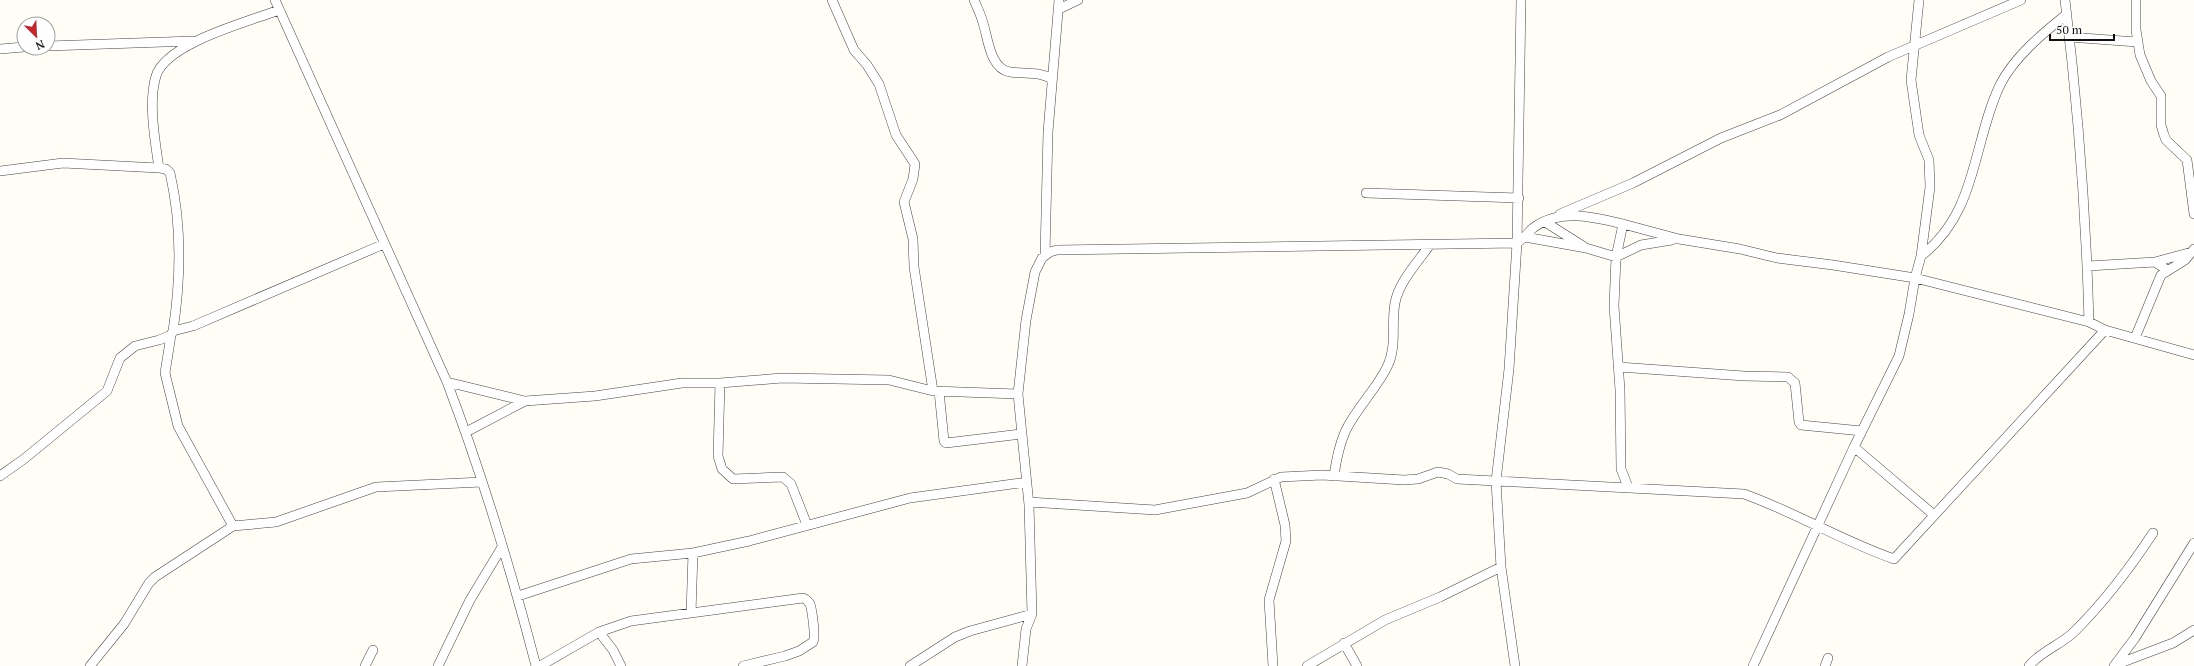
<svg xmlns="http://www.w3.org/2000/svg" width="2194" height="666" viewBox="0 0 2194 666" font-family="'PT Serif',serif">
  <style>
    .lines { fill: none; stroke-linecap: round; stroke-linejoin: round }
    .minor-casing { stroke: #444; stroke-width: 10 }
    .minor { stroke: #fff; stroke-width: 9 }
  </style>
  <rect width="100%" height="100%" fill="#fffdf5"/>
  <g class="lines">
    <defs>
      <path id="minor" d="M 275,0 L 447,382 C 482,474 511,570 536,666
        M 832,0 L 854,50 L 867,65 L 879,84 L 896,135 L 915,164 L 913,179 L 904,202 L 913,239 L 914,267 L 933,391
        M 974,0 C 977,7 981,15 983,23 C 988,38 990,69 1010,72 C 1025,74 1039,71 1052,79
        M 2065,0 C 2078,107 2086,215 2089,322
        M 2136,0 L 2136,30 L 2140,55 L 2151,81 L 2161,96 L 2161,125 L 2164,135 L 2166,140 L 2187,160 L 2194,214
        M 1059,9 L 1078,0
        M 2069,37 L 2137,42
        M 48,46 L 193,41
        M 0,49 L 24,47
        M 159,168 L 166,169 L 170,173 C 182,225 181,278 173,331
        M 0,171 L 63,163 L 159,168 C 155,141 148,102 156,76 C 166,43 248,22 279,10
        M 1366,193 L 1519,198
        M 1560,214 L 1633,183 L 1721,138 L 1780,115 L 1888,57 L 2021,0
        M 1545,222 L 1583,246
        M 1525,237 L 1586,248 L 1616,257 L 1641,245 L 1672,240
        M 1045,255 L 1048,132 L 1059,0
        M 1921,256 C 1978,212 1972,144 2000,85 C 2014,57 2043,33 2067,14
        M 2155,262 L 2192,252
        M 2088,266 L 2155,262 L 2167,270
        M 171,335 L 165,373 L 178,426 L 233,526
        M 2135,338 L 2161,275 L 2185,260 L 2194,249
        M 1619,367 L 1744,376 L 1788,377 L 1795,383 L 1799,422 L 1801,425 L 1862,431
        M 447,382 L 525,401 L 595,396 L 682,383 L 720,383 L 782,378 L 889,380 L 933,391 L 1018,394
        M 720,383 L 718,456 L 722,469 L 733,479 L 783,477 L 791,484 L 807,525
        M 939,391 L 944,441 L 946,443 L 1021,434
        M 466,432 L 525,401
        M 1854,447 L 1934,515
        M 0,476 L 24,459 L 107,391 L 120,358 L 135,346 L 159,340 L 171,335 L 173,331 L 193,326 L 384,244
        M 1334,476 C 1336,461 1339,446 1345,432 C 1356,408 1377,389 1388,365 C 1397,345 1391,324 1395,303 C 1399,282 1417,263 1429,246
        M 1628,487 L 1621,469 L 1620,390 L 1614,306 L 1616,257 L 1623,224 L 1679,239 L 1740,249 L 1777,258 L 1833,265 L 1915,278 L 2089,322 L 2105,330 L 2194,355
        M 1029,502 L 1155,510 L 1247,493 L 1281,477 L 1322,475 L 1404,480 L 1418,479 L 1438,472 L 1448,474 L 1457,479 L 1496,481 L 1744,494 C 1795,512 1842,541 1894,559 L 2105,330
        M 518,596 L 631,559 L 693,553 L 749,541 L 910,498 L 1027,482
        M 691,613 L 693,553
        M 599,632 L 613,650 L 621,666
        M 1344,643 L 1357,666
        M 2115,665 L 2173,643 L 2194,630
        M 90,666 L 124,624 L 149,583 L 155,577 L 233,526 L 276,522 L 376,487 L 482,482
        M 365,666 L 373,650
        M 438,666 L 470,600 L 502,547
        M 540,666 L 599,632 L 631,621 L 803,598 C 806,599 808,601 810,604 C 812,610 816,638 813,642 L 799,651 L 785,656 L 743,666
        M 910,666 L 955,637 L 970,631 L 1032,614
        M 1022,666 L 1026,629 L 1032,614 L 1029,505 L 1018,394 L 1026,320 L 1035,272 L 1042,258 L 1050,252 L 1057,250 L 1517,243 L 1521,0
        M 1273,666 L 1269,600 L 1286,541 L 1285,525 L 1274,479
        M 1307,666 L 1385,620 L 1440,597 L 1501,567
        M 1515,666 L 1501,567 L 1496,481 L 1509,369 L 1517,243 C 1523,239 1528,233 1533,228 C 1560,208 1593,217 1623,224
        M 1753,666 L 1854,447 L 1899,356 L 1909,314 L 1915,278 L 1921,256 L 1930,187 L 1929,160 L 1919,135 L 1911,80 L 1919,0
        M 1825,666 L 1828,658
        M 2029,666 C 2041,651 2061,645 2075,631 C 2104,602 2130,568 2153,533
        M 2114,666 L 2135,638 L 2194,543"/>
    </defs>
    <use href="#minor" class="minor-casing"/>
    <use href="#minor" class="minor"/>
  </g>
  <g transform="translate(36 36) rotate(156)"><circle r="19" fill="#ffffff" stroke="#a0a0a0"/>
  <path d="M0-3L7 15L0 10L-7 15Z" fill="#c4262e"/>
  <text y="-6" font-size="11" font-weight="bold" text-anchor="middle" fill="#111111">N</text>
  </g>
  <path d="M2050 34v6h64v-6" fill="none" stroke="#111111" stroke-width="2"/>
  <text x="2056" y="34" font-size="12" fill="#111111" stroke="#ffffff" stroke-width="3" paint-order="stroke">50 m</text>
</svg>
